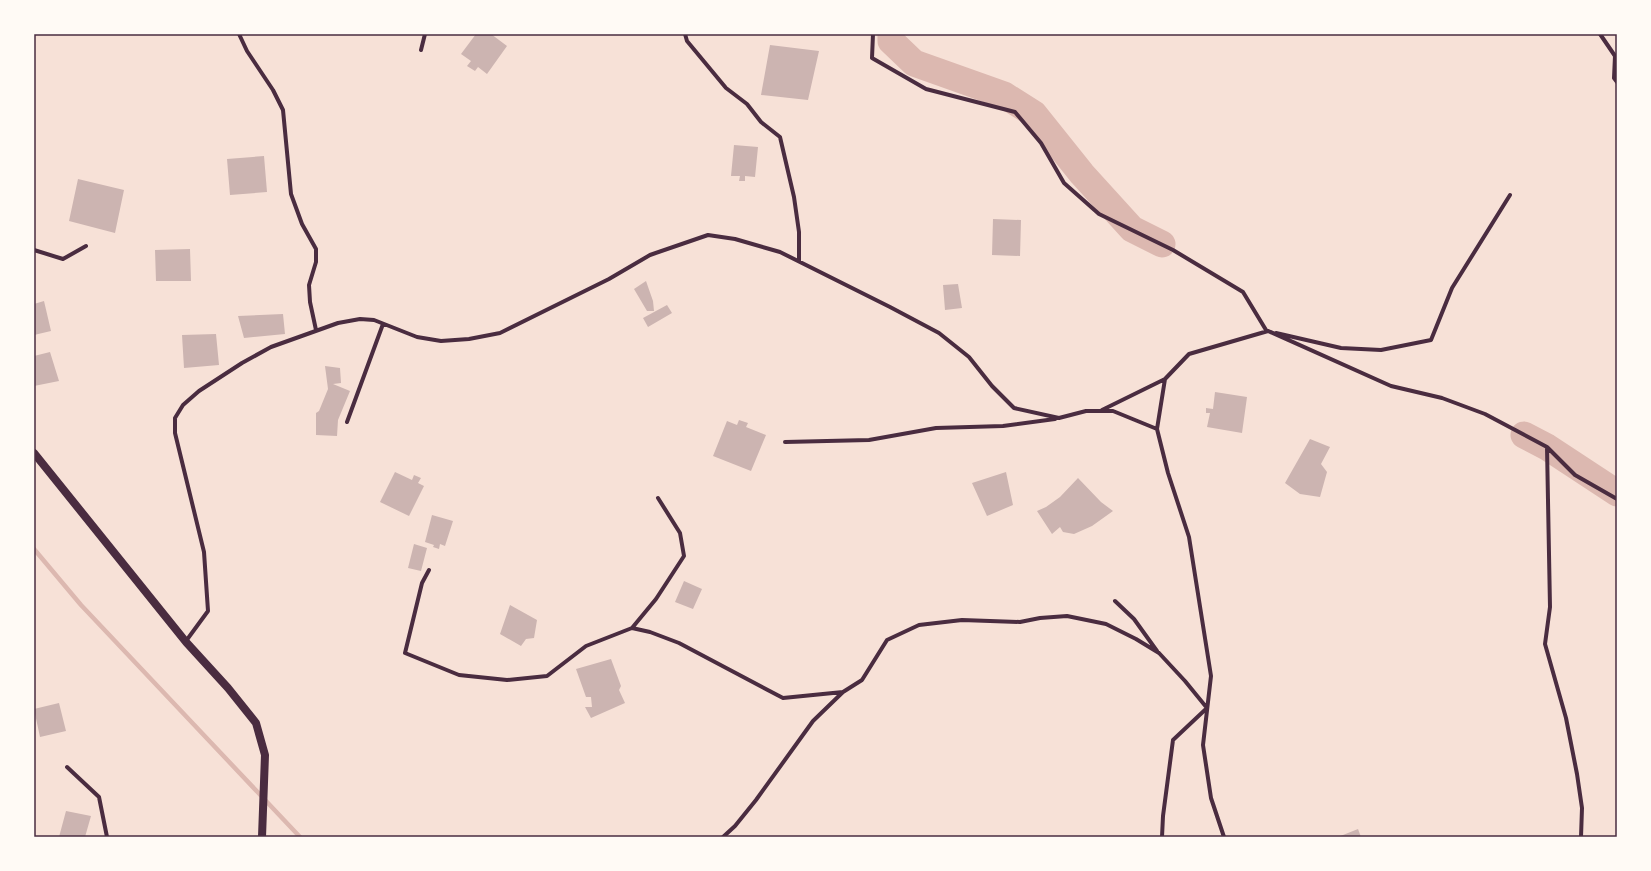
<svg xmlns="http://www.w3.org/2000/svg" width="1651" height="871" viewBox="0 0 1651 871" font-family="Inter,sans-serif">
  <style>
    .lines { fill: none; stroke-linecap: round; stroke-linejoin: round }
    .stream { stroke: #dcb8b0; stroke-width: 4.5 }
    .river { stroke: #dcb8b0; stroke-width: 27 }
    .building { fill: #ccb4b1 }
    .minor { stroke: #4a2c40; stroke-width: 4 }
    .secondary { stroke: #4a2c40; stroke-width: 8 }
    .neatline { fill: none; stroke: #4a2c40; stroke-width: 1.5 }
  </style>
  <rect width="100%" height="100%" fill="#f7e1d7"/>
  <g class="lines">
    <path class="stream" d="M 34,549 L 81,605 L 300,837"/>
    <path class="river" d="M 891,34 L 891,41 L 914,63 L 1004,95 L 1034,114 L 1082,174 L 1132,229 L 1162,244
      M 1524,435 L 1547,447 L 1617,493"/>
  </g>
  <path class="building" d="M 476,34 L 491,34 L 507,46 L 487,74 L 478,67 L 475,71 L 467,66 L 471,61 L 461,54 Z
    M 770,45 L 819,51 L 808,100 L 761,95 Z
    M 734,145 L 758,147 L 755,177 L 745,176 L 745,181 L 739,181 L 740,176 L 731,176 Z
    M 264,156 L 267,192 L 230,195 L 227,159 Z
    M 78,179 L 124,190 L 115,233 L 69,221 Z
    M 993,219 L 1021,220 L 1020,256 L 992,255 Z
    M 190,249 L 191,281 L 156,281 L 155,250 Z
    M 646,281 L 653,301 L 654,311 L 647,311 L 634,289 Z
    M 958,284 L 962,308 L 945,310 L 943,285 Z
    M 44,301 L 51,331 L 34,335 L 34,304 Z
    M 667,305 L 672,313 L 648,327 L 643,318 Z
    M 283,314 L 285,334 L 244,338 L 238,316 Z
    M 216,334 L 219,365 L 184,368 L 182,335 Z
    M 50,352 L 59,381 L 34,386 L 34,356 Z
    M 325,366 L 340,368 L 341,383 L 333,384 L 350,391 L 338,420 L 337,436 L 316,435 L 316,413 L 319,411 L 328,389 Z
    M 1215,392 L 1247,397 L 1242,433 L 1207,427 L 1210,413 L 1206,413 L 1206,408 L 1213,409 Z
    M 739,420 L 748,423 L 746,427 L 766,435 L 751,471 L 713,456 L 727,421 L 737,425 Z
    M 1310,439 L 1330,447 L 1321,464 L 1327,472 L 1320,497 L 1300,494 L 1285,483 Z
    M 395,472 L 412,480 L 414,475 L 421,478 L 418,483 L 424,486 L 409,516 L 380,502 Z
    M 1006,472 L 1013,505 L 987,516 L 972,483 Z
    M 1078,478 L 1101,502 L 1113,511 L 1092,526 L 1074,534 L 1063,532 L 1060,527 L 1052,534 L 1037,511 L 1046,507 L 1060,497 Z
    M 432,515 L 453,521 L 445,546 L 440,544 L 439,549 L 433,547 L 434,545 L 425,542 Z
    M 414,544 L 427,548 L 421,571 L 408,568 Z
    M 684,581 L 702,589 L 693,609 L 675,602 Z
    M 510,605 L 537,620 L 534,638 L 526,639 L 521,646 L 500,634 Z
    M 611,659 L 621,686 L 619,690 L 625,703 L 591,718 L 585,707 L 592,707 L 591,697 L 586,697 L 576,669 Z
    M 59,703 L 66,731 L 40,737 L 34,709 Z
    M 66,811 L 91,816 L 85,837 L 59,837 Z
    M 1358,829 L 1361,837 L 1338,837 Z"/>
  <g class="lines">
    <path class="minor" d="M 239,34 L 247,51 L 273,90 L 283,110 L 291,194 L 302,224 L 316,249 L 316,262 L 309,285 L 310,302 L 316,330
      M 685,34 L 687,41 L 726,88 L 747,104 L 761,122 L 780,137 L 794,197 L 799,232 L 799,261
      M 873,34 L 872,58 L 926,89 L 1015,112 L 1041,143 L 1064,183 L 1099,214 L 1173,250 L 1243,292 L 1266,330 L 1391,386 L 1442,398 L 1485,414 L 1547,447 L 1575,475 L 1617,499
      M 1600,34 L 1615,56 L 1614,78 L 1617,82
      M 421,50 L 425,34
      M 34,250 L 63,259 L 86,246
      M 1276,333 L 1341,348 L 1381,350 L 1431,340 L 1452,288 L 1510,195
      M 1102,410 L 1165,379
      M 347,422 L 383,324
      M 1157,429 L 1165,379 L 1189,354 L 1268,331
      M 785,442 L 869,440 L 936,428 L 1003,426 L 1055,419
      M 1547,447 L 1550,607 L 1545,644 L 1566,718 L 1577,774 L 1582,808 L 1581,837
      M 658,498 L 680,533 L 684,556 L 656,599 L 632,628 L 650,632 L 679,643 L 783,698 L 843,692
      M 429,570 L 422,583 L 405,653 L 459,675 L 507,680 L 547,676 L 586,646 L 632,628
      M 1115,601 L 1134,619 L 1157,651
      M 186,641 L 208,611 L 204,552 L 175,433 L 175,418 L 183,405 L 199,391 L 242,363 L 271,347 L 338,323 L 360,319 L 374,320 L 417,337 L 441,341 L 469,339 L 500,333 L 609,279 L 650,255 L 708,235 L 735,239 L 780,252 L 890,307 L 939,333 L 969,357 L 992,386 L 1014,408 L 1059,418 L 1086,411 L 1113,411 L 1157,429 L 1168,473 L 1189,537 L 1211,676 L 1203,745 L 1211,798 L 1224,837
      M 67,767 L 99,797 L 107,837
      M 723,837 L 735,826 L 756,800 L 813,721 L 843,692 L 862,680 L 887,640 L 919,625 L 962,620 L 1020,622 L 1040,618 L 1067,616 L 1106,624 L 1136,639 L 1159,653 L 1185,681 L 1207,708 L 1173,740 L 1163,816 L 1162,837"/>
    <path class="secondary" d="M 34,453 L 186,642 L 228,688 L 256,723 L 265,755 L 262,837"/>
  </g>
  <rect width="1651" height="871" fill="none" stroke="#fffaf5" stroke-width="70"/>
  <rect x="35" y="35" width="1581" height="801" class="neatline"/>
</svg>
